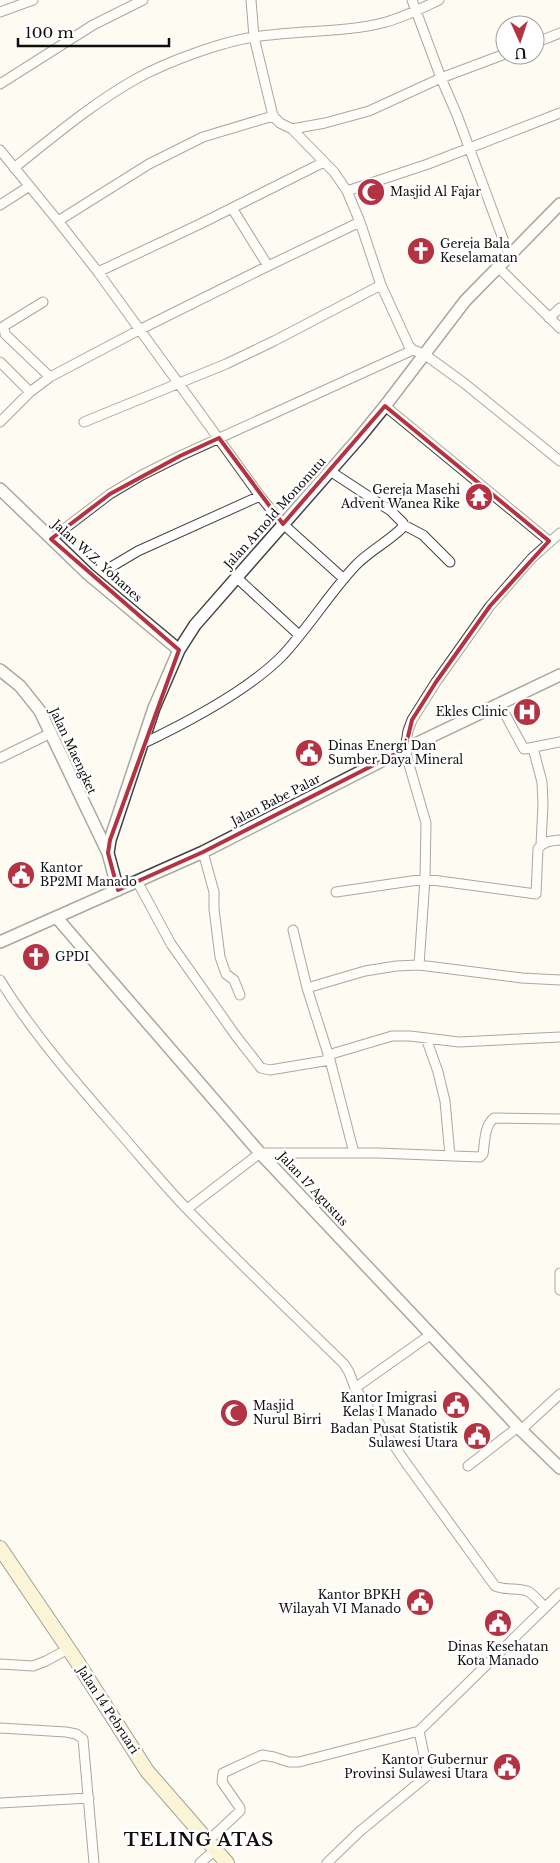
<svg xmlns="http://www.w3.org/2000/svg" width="560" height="1863" viewBox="0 0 560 1863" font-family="'Libre Baskerville',serif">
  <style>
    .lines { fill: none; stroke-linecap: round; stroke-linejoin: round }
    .minor-casing { stroke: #424242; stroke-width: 11 }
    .tertiary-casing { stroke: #424242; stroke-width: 14 }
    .secondary-casing { stroke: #313131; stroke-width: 16 }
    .minor { stroke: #fff; stroke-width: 9 }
    .tertiary { stroke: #fff; stroke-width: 11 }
    .secondary { stroke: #f8ebb4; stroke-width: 14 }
    .marked { fill: none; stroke: #b43343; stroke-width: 4; stroke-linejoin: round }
    .labels { text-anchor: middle; stroke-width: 5; stroke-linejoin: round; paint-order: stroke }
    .poi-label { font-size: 12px; fill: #0f0f0f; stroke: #fff; text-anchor: start }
    .street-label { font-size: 12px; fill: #0f0f0f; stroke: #fff }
    .district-label { font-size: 18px; font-weight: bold; letter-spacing: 1px; fill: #0f0f0f; stroke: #fff }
  </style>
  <rect width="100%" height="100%" fill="#fefbf3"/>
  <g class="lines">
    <defs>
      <path id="minor" d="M 251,0 L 254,37 L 273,116 L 280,123 L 292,129 L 325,123 L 369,111 L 441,78 L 505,54
        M 412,0 L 441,78 L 457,115 L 509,255
        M 0,12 L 33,0
        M 535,43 L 560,33
        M 0,84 L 93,25 L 143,0
        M 292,129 L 334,172 L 347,191 L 360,222 L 381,285 L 409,346 L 413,350 L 424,354 L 464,383 L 560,461
        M 0,150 L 58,221 L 149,164 L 203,137 L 273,116
        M 14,168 C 53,137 93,103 136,79 C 166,62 221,42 254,37 C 296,30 346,33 386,22 C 404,17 422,8 439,0
        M 347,191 L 428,164 L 560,113
        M 0,205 L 28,187
        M 232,208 L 268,266 L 360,222
        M 58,221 L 98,272 L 200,224 L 324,162
        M 498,267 L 560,328
        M 98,272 L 260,496 L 283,524 L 344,579
        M 43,302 L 4,326 L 5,334 L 50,377
        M 549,318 L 560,308
        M 0,362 L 30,392
        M 385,406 L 549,541
        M 0,422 L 30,392 L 50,377 L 139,330 L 268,266
        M 84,422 L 226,364 L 274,341 L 381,285
        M 404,525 L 423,535 L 450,562
        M 51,539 L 110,494 L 142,475 L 180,456 L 413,350
        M 111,567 L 138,551 L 260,496
        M 236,577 L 299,635
        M 499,703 L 524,749 L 560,742
        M 142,744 C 186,723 249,690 283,655 C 309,627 329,594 355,566 C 369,551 388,542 402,528 L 403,523 L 391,511 L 330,471
        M 533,748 L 542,782 L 543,804 L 541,845
        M 0,758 L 51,733
        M 203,852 L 214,892 L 214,909 L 220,957 L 226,974 L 234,980 L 240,995
        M 137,881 L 171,944 L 236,1036 L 261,1068 L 270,1070 L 330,1060
        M 336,892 L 425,879 L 536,894 L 538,849 C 543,841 551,841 560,840
        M 293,930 L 307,988 L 330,1060 L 354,1153
        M 419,965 L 425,879 L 426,823 L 408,761 L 405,749 L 408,731 L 412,720 L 436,682 L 490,606 L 532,558 L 560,533
        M 0,980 C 32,1032 72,1078 112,1124 C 137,1152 161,1182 187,1209 C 238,1262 292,1313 344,1364 L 349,1372 L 355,1388 L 406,1463 L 495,1586 C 506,1591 516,1587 527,1591 C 534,1594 539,1602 545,1607
        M 307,988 L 365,971 L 396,966 L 419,965 L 522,978 L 560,980
        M 426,1038 L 438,1072 L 445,1101 L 450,1156
        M 328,1055 L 392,1036 L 410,1036 L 459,1042 L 560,1037
        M 187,1209 L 260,1153 L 378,1153 L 480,1157 L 483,1154 C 485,1142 484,1126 494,1118 L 560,1119
        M 560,1273 L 560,1290
        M 355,1388 L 430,1335
        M 521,1430 L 560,1394
        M 468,1466 L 518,1427
        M 0,1664 L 33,1666 L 46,1661 L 68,1649
        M 0,1728 L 66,1732 L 76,1734 L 83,1739 L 94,1863
        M 0,1803 L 89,1798
        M 208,1841 L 240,1811 L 240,1808 L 222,1782 L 223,1773 L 262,1755 L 274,1757 L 289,1762 L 299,1762 L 419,1731 L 560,1593
        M 200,1863 L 215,1850
        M 327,1863 L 359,1832 L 427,1776 L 427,1769 L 419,1731"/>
      <path id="tertiary" d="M 0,489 L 88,574 L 179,650
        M 0,670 L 20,686 L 40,711 L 108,853
        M 118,890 L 108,853 L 110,840 L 154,708 L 179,650 L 195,625 L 359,438 L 385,406 L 465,301 L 560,204
        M 57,918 L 260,1153 L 521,1430 L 560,1468
        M 0,942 L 203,852 L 405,749 L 560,675"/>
      <path id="secondary" d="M 0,1548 L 76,1660 L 147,1771 L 227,1863"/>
    </defs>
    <use href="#minor" class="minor-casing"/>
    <use href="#tertiary" class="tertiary-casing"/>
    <use href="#secondary" class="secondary-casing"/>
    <use href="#minor" class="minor"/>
    <use href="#tertiary" class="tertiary"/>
    <use href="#secondary" class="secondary"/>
  </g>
  <path d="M0 0H560V1863H0ZM 385,406 L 549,541 L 490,606 L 436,682 L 412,720 L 405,749 L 203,852 L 118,890 L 108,853 L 110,840 L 179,650 L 51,539 L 110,494 L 180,456 L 219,438 L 283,524 Z" fill="#fefbf3" fill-opacity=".55" fill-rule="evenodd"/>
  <path class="marked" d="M 385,406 L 549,541 L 490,606 L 436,682 L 412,720 L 405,749 L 203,852 L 118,890 L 108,853 L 110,840 L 179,650 L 51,539 L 110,494 L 180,456 L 219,438 L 283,524 Z"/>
  <defs>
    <symbol id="mosque-disc" viewBox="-11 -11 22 22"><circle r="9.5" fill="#b43343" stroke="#fff"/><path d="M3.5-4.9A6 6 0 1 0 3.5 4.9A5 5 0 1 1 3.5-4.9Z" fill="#fff"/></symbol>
    <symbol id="church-disc" viewBox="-11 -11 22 22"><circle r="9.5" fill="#b43343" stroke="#fff"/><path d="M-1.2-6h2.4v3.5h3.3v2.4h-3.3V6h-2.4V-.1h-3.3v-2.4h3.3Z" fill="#fff"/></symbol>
    <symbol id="temple-disc" viewBox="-11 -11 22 22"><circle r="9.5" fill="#b43343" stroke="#fff"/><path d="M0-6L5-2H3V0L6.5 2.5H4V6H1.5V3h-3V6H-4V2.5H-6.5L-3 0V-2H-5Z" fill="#fff"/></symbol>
    <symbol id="hospital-disc" viewBox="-11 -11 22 22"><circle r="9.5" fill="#b43343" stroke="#fff"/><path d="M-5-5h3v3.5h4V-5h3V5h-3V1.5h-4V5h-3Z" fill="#fff"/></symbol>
    <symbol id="civic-disc" viewBox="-11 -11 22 22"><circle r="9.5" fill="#b43343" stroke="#fff"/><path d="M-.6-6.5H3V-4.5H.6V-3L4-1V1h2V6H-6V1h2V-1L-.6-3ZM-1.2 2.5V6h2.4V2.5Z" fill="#fff"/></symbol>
  </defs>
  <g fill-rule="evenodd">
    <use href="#mosque-disc" x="355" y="176" width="32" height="32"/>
    <use href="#church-disc" x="405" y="235" width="32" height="32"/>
    <use href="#temple-disc" x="463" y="481" width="32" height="32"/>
    <use href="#hospital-disc" x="511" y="696" width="32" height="32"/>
    <use href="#civic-disc" x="293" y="737" width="32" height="32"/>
    <use href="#civic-disc" x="5" y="859" width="32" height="32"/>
    <use href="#church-disc" x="20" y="941" width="32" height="32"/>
    <use href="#civic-disc" x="440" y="1389" width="32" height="32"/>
    <use href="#mosque-disc" x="218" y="1397" width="32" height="32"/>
    <use href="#civic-disc" x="461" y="1420" width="32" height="32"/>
    <use href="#civic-disc" x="404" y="1586" width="32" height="32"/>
    <use href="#civic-disc" x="482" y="1607" width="32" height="32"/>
    <use href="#civic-disc" x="491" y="1751" width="32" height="32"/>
  </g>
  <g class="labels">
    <g class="poi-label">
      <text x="390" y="196">Masjid Al Fajar</text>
      <text x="440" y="248">Gereja Bala<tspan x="440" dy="14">Keselamatan</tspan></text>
      <text x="460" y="494" text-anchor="end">Gereja Masehi<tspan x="460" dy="14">Advent Wanea Rike</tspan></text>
      <text x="508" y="716" text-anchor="end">Ekles Clinic</text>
      <text x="328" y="750">Dinas Energi Dan<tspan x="328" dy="14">Sumber Daya Mineral</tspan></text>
      <text x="40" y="872">Kantor<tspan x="40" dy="14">BP2MI Manado</tspan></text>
      <text x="55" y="961">GPDI</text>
      <text x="437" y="1402" text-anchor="end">Kantor Imigrasi<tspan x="437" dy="14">Kelas I Manado</tspan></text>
      <text x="253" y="1410">Masjid<tspan x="253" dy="14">Nurul Birri</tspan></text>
      <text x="458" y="1433" text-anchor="end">Badan Pusat Statistik<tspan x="458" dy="14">Sulawesi Utara</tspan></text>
      <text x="401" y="1599" text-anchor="end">Kantor BPKH<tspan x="401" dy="14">Wilayah VI Manado</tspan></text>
      <text x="498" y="1651" text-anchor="middle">Dinas Kesehatan<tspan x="498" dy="14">Kota Manado</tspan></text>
      <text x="488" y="1764" text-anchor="end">Kantor Gubernur<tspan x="488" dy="14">Provinsi Sulawesi Utara</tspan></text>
    </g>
    <g class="street-label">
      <text transform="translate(275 513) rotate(-48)" y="4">Jalan Arnold Mononutu</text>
      <text transform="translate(97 561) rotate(42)" y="4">Jalan W.Z. Yohanes</text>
      <text transform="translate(73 751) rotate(65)" y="4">Jalan Maengket</text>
      <text transform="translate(276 800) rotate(-27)" y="4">Jalan Babe Palar</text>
      <text transform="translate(313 1189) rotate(47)" y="4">Jalan 17 Agustus</text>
      <text transform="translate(108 1710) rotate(57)" y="4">Jalan 14 Pebruari</text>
    </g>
    <g class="district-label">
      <text x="199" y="1846">TELING ATAS</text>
    </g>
  </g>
  <g transform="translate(520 40) rotate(177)"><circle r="24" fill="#ffffff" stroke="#9f9f9f"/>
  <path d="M0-4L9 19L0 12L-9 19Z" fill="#b43343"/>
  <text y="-8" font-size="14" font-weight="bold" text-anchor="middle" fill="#0f0f0f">U</text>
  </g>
  <path d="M18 38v8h151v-8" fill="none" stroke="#0f0f0f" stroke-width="2.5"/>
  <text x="25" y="38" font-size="15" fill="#0f0f0f" stroke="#ffffff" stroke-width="4" paint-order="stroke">100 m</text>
</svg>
